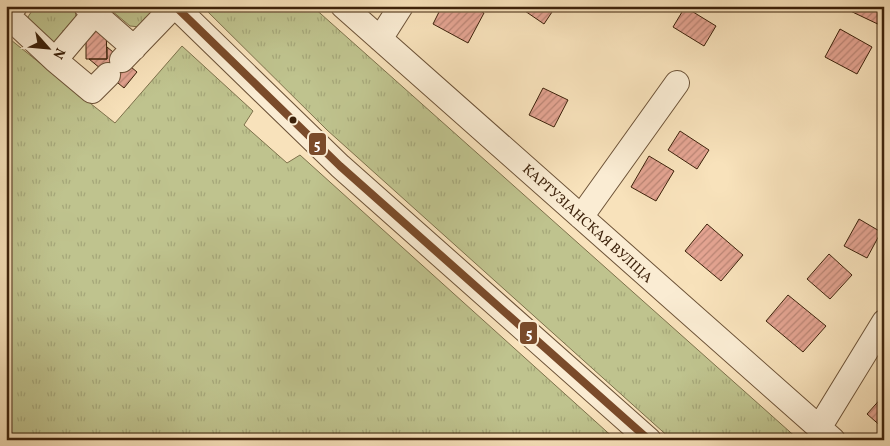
<svg xmlns="http://www.w3.org/2000/svg" width="890" height="446" viewBox="0 0 890 446" font-family="Vollkorn,serif">
  <style>
    .grass { fill: url(#grass-tufts); stroke: #7e724c }
    .building { fill: url(#building-hatch); stroke: #3d220b }
    .lines { fill: none; stroke-linecap: round; stroke-linejoin: round }
    .minor-casing { stroke: #6c5237; stroke-width: 26 }
    .minor { stroke: #faecd3; stroke-width: 24 }
    .bus-1-casing { stroke: #faecd3; stroke-width: 11 }
    .bus-1 { stroke: #7a4b2a; stroke-width: 8 }
    .bus-dot { fill: #3d220b; stroke: #faecd3; stroke-width: 2 }
    .labels { text-anchor: middle; stroke-width: 4; stroke-linejoin: round; paint-order: stroke }
    .street-label { font-size: 14px; fill: #3d220b; stroke: #faecd3 }
    .line-badge { stroke: #faecd3; stroke-width: 2 }
    .badge-label { font-size: 14px; text-anchor: middle; font-weight: bold; fill: #fff }
  </style>
  <defs>
    <pattern id="grass-tufts" width="24" height="20" patternUnits="userSpaceOnUse" patternTransform="scale(1.25)"><rect width="24" height="20" fill="#bfc38e"/><path d="M3 7l-1-3M5 7V3M7 7l1-3M15 17l-1-3M17 17v-4M19 17l1-3" fill="none" stroke="#a5a779"/></pattern>
    <pattern id="building-hatch" width="6" height="6" patternUnits="userSpaceOnUse" patternTransform="scale(1.25)"><rect width="6" height="6" fill="#e4a492"/><path d="M-1 1l2-2M0 6l6-6M5 7l2-2" fill="none" stroke="#ba8575"/></pattern>
  </defs>
  <rect width="100%" height="100%" fill="#f8e2bb"/>
  <filter id="stains"><feTurbulence type="fractalNoise" baseFrequency=".004" numOctaves="4"/><feColorMatrix values="0 0 0 0 .2 0 0 0 0 .09 0 0 0 0 .02 0 0 0 .5 -.17"/></filter>
  <radialGradient id="worn" r=".72"><stop offset=".6" stop-color="#630" stop-opacity="0"/><stop offset="1" stop-color="#630" stop-opacity=".3"/></radialGradient>
  <path class="grass" d="M 35,6 L 75,6 L 76,18 L 54,44 L 27,24 L 28,17 Z
    M 106,6 L 156,6 L 155,11 L 140,27 L 130,26 Z
    M 202,6 L 312,6 L 799,440 L 672,440 L 327,130 Z
    M 6,36 L 115,123 L 182,46 L 253,111 L 244,125 L 287,163 L 300,155 L 616,440 L 6,440 Z"/>
  <path class="building" d="M 442,6 L 472,6 L 484,13 L 468,43 L 433,24 Z
    M 524,6 L 556,6 L 544,24 L 522,9 Z
    M 845,6 L 884,6 L 884,27 L 844,8 Z
    M 685,7 L 716,26 L 704,46 L 673,27 Z
    M 86,29 L 106,29 L 107,59 L 86,59 Z
    M 840,29 L 872,47 L 857,74 L 825,57 Z
    M 107,47 L 137,72 L 124,88 L 89,59 L 107,59 Z
    M 543,88 L 568,100 L 554,127 L 529,115 Z
    M 680,131 L 709,150 L 697,169 L 668,150 Z
    M 649,156 L 674,171 L 656,201 L 631,187 Z
    M 859,219 L 881,232 L 867,258 L 844,246 Z
    M 707,224 L 743,255 L 721,281 L 685,251 Z
    M 829,254 L 852,275 L 830,299 L 807,279 Z
    M 788,295 L 826,326 L 803,352 L 766,321 Z
    M 884,395 L 884,429 L 867,414 Z"/>
  <g class="lines">
    <defs>
      <path id="minor" d="M 15,6 L 7,15 L 55,60 L 92,91 L 108,75
        M 86,6 L 134,48
        M 175,6 L 340,166 L 649,440
        M 343,6 L 833,440
        M 380,39 L 401,6
        M 55,60 L 94,14
        M 122,60 L 174,6
        M 581,217 L 677,83
        M 819,428 L 884,322"/>
    </defs>
    <use href="#minor" class="minor-casing"/>
    <use href="#minor" class="minor"/>
    <defs>
      <path id="bus-1" d="M 175,6 L 340,166 L 649,440"/>
    </defs>
    <use href="#bus-1" class="bus-1-casing"/>
    <use href="#bus-1" class="bus-1"/>
  </g>
  <circle class="bus-dot" cx="293" cy="120" r="4.5"/>
  <g class="labels">
    <g class="street-label">
      <text transform="translate(588 223) rotate(42)" y="5">КАРТУЗІАНСКАЯ ВУЛІЦА</text>
    </g>
  </g>
  <g class="line-badge">
    <rect x="308" y="132" width="19" height="24" rx="5" fill="#7a4b2a"/>
    <rect x="519" y="321" width="19" height="24" rx="5" fill="#7a4b2a"/>
  </g>
  <g class="badge-label">
    <text x="317" y="149">5</text>
    <text x="529" y="338">5</text>
  </g>
  <rect width="890" height="446" fill="none" stroke="#f8e2bb" stroke-width="25"/>
  <rect x="8" y="8" width="875" height="431" fill="none" stroke="#3d220b" stroke-width="2.5"/>
  <rect x="12" y="12" width="865" height="421" fill="none" stroke="#3d220b"/>
  <g transform="translate(48 48) rotate(117)" stroke="#faecd3" stroke-width="4" paint-order="stroke">
  <path d="M0-4L9 19L0 12L-9 19Z" fill="#3d220b"/>
  <text y="-8" font-size="14" font-weight="bold" text-anchor="middle" fill="#3d220b">N</text>
  </g>
  <rect width="100%" height="100%" filter="url(#stains)"/>
  <rect width="100%" height="100%" fill="url(#worn)"/>
</svg>
